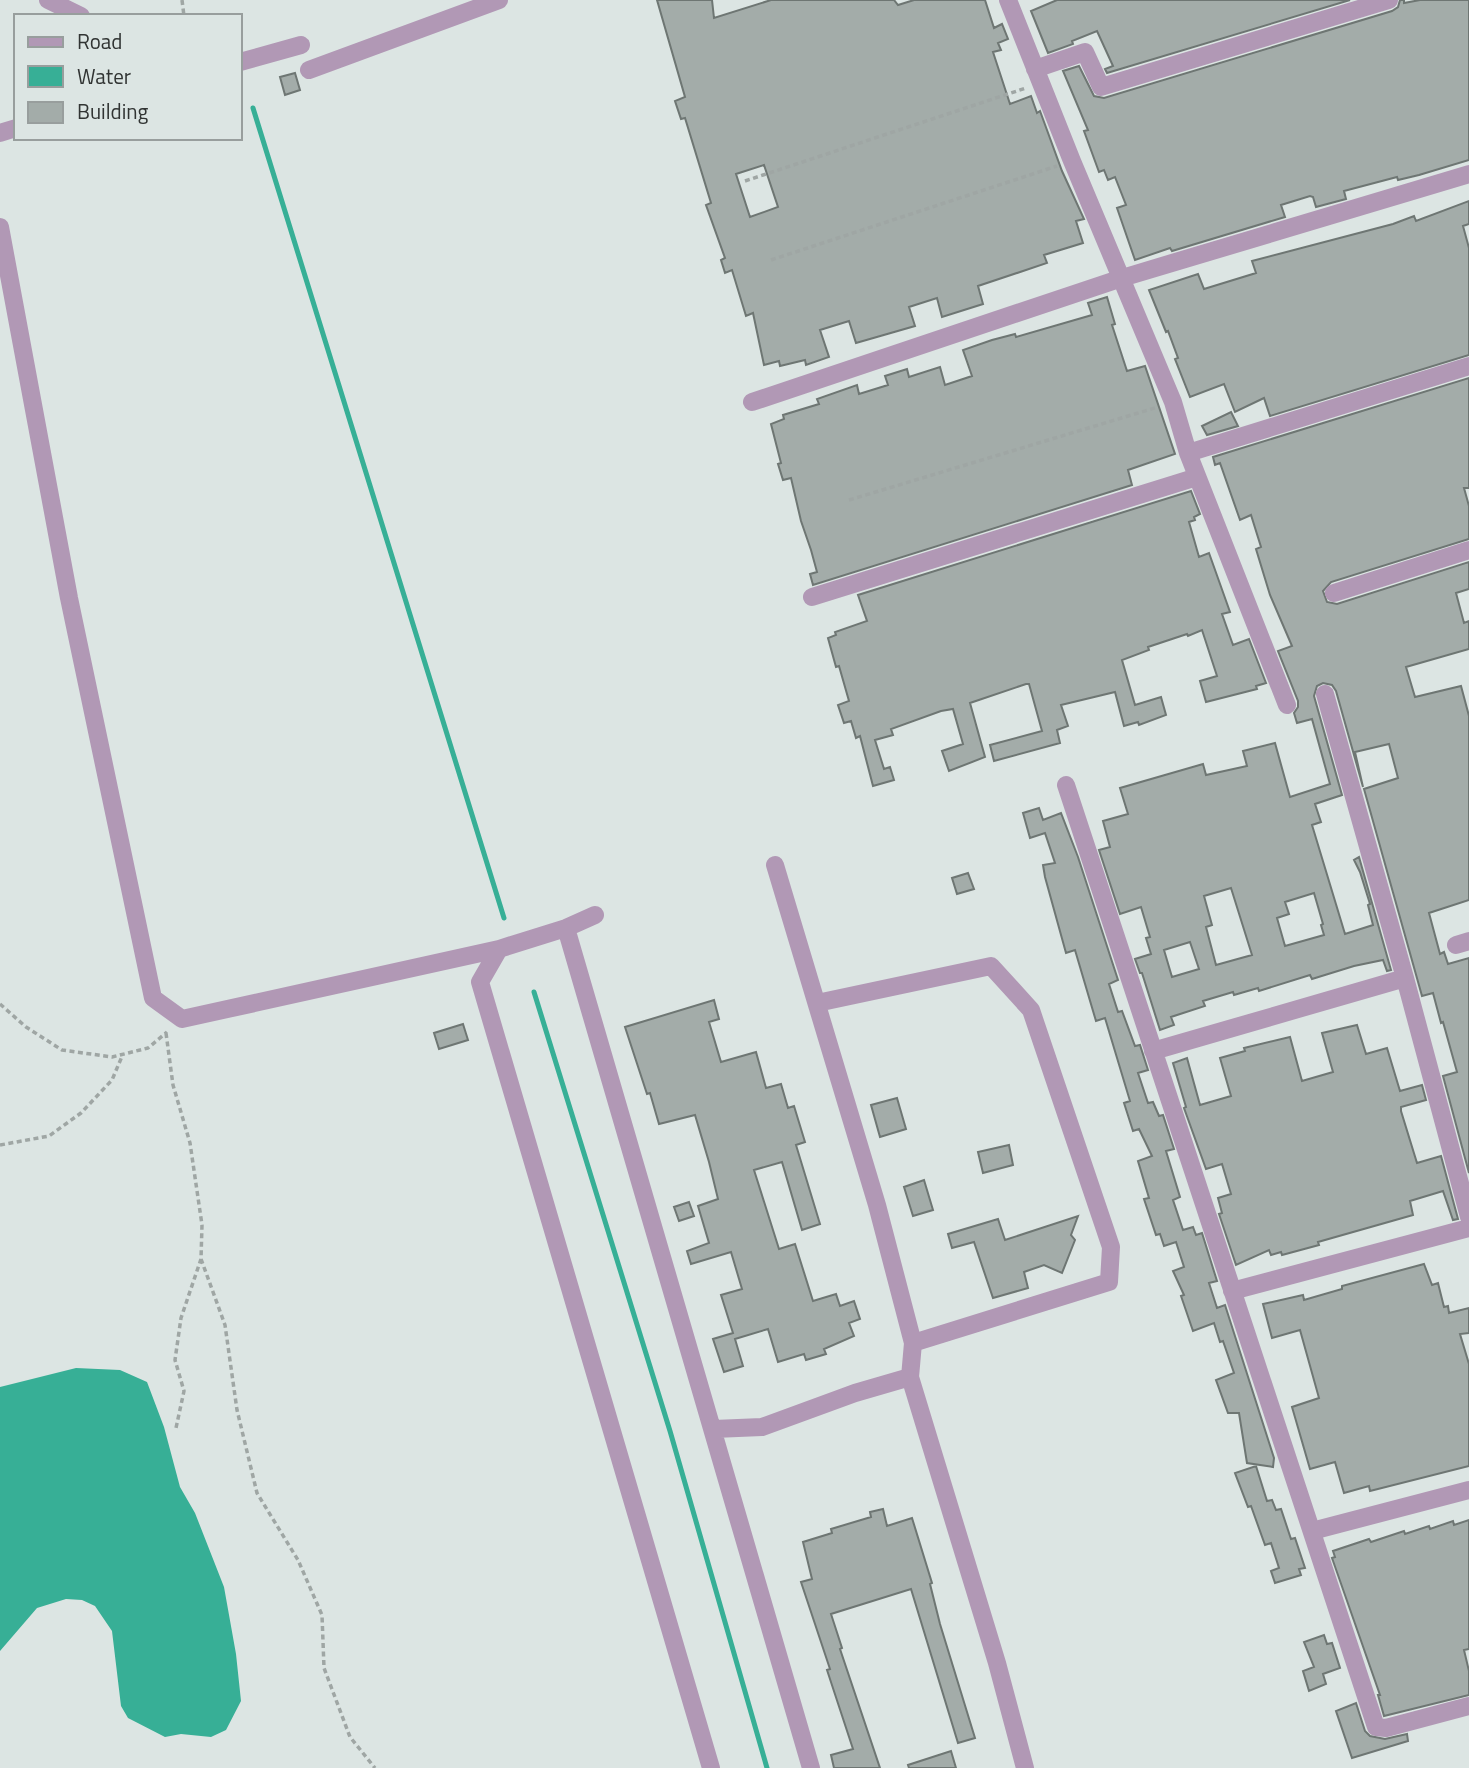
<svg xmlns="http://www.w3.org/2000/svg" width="1469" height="1768" viewBox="0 0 1469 1768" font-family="'Titillium Web',sans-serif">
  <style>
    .water { fill: #37af96 }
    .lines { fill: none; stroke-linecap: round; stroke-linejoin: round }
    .stream { stroke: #37af96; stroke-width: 5 }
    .building { fill: #a3aca9; stroke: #6e7673; stroke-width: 2; fill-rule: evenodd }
    .path { stroke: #9fa6a4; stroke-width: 3.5; stroke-dasharray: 5 3.5; stroke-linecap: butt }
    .minor { stroke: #b198b5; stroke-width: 18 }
  </style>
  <rect width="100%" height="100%" fill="#dce5e3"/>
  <path class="water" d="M 76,1368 L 120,1370 L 147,1382 L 164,1427 L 180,1487 L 195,1513 L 224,1587 L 236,1654 L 241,1701 L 226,1730 L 211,1737 L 181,1734 L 165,1737 L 128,1718 L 121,1706 L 112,1631 L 95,1606 L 82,1600 L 66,1599 L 37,1608 L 0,1651 L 0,1387 Z"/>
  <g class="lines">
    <path class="stream" d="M 253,108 L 504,918
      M 534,992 L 670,1431 L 767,1768"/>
  </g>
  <path class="building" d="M 657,0 L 712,0 L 714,18 L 771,0 L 894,0 L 898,5 L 914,0 L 985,0 L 994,28 L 1002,24 L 1008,39 L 998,43 L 1001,50 L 993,52 L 1010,104 L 1031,96 L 1037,113 L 1040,111 L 1062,171 L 1084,219 L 1076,221 L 1083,243 L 1044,255 L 1047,263 L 978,286 L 983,304 L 942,317 L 937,298 L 909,307 L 915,326 L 856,343 L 849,321 L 820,330 L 829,357 L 806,365 L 805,360 L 780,366 L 779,361 L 764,365 L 753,313 L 746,316 L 732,270 L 725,273 L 721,260 L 725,258 L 706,205 L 711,203 L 685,118 L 681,119 L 675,101 L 685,97 ZM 764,165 L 778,207 L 750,217 L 736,174 Z
    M 1057,0 L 1350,0 L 1107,73 L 1105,69 L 1113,66 L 1097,31 L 1072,41 L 1073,44 L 1048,53 L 1031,11 Z
    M 1400,0 L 1404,0 L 1404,3 L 1420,0 L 1469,0 L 1469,160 L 1419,175 L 1398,180 L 1397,177 L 1344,191 L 1346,199 L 1316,207 L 1313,197 L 1310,196 L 1281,205 L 1285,217 L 1172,251 L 1170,248 L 1135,260 L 1117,208 L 1126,205 L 1115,177 L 1108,180 L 1104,170 L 1099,172 L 1084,131 L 1088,130 L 1063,71 L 1079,66 L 1094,96 L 1104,98 L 1392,11 L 1398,7 Z
    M 295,73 L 300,90 L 285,95 L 280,77 Z
    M 1469,201 L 1469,224 L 1463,226 L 1469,248 L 1469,355 L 1270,416 L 1264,398 L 1235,412 L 1224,384 L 1190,397 L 1175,359 L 1178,358 L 1168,331 L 1166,332 L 1149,290 L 1198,274 L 1204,289 L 1256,273 L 1252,261 L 1393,224 L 1414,216 L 1416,221 Z
    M 1107,297 L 1115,324 L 1112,325 L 1127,371 L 1145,366 L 1175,454 L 1128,470 L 1132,485 L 813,585 L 810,574 L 817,572 L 811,550 L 801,521 L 791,478 L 783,480 L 778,464 L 781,463 L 771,424 L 784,419 L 783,415 L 819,404 L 817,399 L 857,385 L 859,394 L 888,385 L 885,376 L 907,369 L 909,377 L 940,367 L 945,385 L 972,376 L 963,350 L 992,340 L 1015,334 L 1016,337 L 1092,315 L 1088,303 Z
    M 1469,378 L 1469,488 L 1464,488 L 1469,506 L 1469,539 L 1331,582 L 1323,591 L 1327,602 L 1337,604 L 1469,562 L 1469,589 L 1456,593 L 1464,623 L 1469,621 L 1469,649 L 1406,667 L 1415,697 L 1461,686 L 1469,716 L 1469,900 L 1429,913 L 1440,954 L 1444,952 L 1448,964 L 1469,958 L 1469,1173 L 1443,1076 L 1457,1072 L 1443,1022 L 1441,1023 L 1433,993 L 1422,996 L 1364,789 L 1398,778 L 1389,744 L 1355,752 L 1363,787 L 1336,691 L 1332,685 L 1323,683 L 1317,686 L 1314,696 L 1342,795 L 1315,804 L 1321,822 L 1312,825 L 1345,934 L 1373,925 L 1368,905 L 1370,904 L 1360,872 L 1354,860 L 1359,857 L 1391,970 L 1387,971 L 1383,960 L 1354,966 L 1312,979 L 1310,975 L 1259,991 L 1258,988 L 1234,995 L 1233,992 L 1203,1001 L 1205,1006 L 1171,1017 L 1174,1025 L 1160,1030 L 1142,973 L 1140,973 L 1135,959 L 1151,954 L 1146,938 L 1150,937 L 1141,907 L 1120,914 L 1099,850 L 1110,847 L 1103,821 L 1128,814 L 1120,788 L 1203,764 L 1206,775 L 1247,766 L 1243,751 L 1275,743 L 1290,797 L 1330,784 L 1312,719 L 1297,723 L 1294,713 L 1298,707 L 1298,701 L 1278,651 L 1292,646 L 1270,595 L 1256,549 L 1261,547 L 1251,515 L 1240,520 L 1220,463 L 1215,465 L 1213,457 ZM 1231,888 L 1252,955 L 1216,965 L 1206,927 L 1212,925 L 1204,896 ZM 1314,893 L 1323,924 L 1321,925 L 1324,935 L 1285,946 L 1277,918 L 1289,914 L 1285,902 ZM 1190,942 L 1199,969 L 1172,977 L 1164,950 Z
    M 1231,412 L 1238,426 L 1207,435 L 1202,426 Z
    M 1191,491 L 1200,514 L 1194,517 L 1195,520 L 1189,522 L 1199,557 L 1209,553 L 1230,612 L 1222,614 L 1233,645 L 1249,639 L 1266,683 L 1256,686 L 1257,689 L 1206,702 L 1200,681 L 1217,676 L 1202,630 L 1188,636 L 1187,634 L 1148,647 L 1149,650 L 1122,660 L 1135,705 L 1161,697 L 1166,715 L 1139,725 L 1138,722 L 1124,726 L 1115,692 L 1061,705 L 1068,726 L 1057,730 L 1060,743 L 994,761 L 990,745 L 1042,731 L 1029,684 L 1026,684 L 970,703 L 985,757 L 949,771 L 942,751 L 963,744 L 953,709 L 941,711 L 891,729 L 893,735 L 875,740 L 884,769 L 890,767 L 894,780 L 873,786 L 860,736 L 856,738 L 851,721 L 844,723 L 838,705 L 849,701 L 839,666 L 836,667 L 828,638 L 836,635 L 835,632 L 867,621 L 858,595 Z
    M 1039,808 L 1043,820 L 1061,813 L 1078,857 L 1118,980 L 1109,984 L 1118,1012 L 1122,1011 L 1135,1046 L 1140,1045 L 1148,1070 L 1138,1073 L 1148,1103 L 1153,1102 L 1159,1116 L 1163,1115 L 1174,1149 L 1166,1151 L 1180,1197 L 1173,1200 L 1183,1230 L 1193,1227 L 1196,1235 L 1202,1233 L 1217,1281 L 1209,1283 L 1217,1308 L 1225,1305 L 1274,1458 L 1273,1467 L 1247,1463 L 1239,1413 L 1228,1413 L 1216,1380 L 1234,1373 L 1223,1341 L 1220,1342 L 1214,1323 L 1193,1331 L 1181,1296 L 1184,1295 L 1173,1271 L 1184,1267 L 1176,1242 L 1164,1246 L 1160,1234 L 1156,1235 L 1144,1199 L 1149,1198 L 1138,1161 L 1152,1156 L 1139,1129 L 1133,1131 L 1124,1103 L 1130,1101 L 1105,1018 L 1096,1021 L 1075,950 L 1066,953 L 1045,877 L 1043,865 L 1055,863 L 1045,833 L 1030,838 L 1023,813 Z
    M 968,873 L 974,889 L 957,894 L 952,878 Z
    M 714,1000 L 719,1019 L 709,1022 L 721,1062 L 756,1052 L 766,1088 L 781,1084 L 788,1108 L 794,1106 L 805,1142 L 796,1145 L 820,1224 L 802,1230 L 782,1162 L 754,1170 L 779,1249 L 795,1244 L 813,1301 L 836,1294 L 840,1306 L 854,1301 L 860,1319 L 849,1323 L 854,1336 L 824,1349 L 826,1354 L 806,1360 L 804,1354 L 778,1362 L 768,1329 L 735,1339 L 743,1366 L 724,1372 L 713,1339 L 733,1333 L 721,1295 L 742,1289 L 731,1252 L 691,1264 L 687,1251 L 709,1243 L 698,1206 L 718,1199 L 709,1162 L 695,1115 L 659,1124 L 650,1093 L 647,1094 L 625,1027 Z
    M 463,1024 L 468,1040 L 439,1049 L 434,1033 Z
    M 1357,1025 L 1366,1054 L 1387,1048 L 1400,1091 L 1422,1085 L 1426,1100 L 1401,1107 L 1401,1111 L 1417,1163 L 1441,1156 L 1458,1219 L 1453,1220 L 1443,1191 L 1410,1201 L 1413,1215 L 1318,1242 L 1319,1245 L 1282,1255 L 1281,1252 L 1271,1255 L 1269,1250 L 1236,1265 L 1219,1214 L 1222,1213 L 1218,1198 L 1231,1194 L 1222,1164 L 1206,1169 L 1184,1108 L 1186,1107 L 1173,1063 L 1187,1058 L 1200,1105 L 1231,1096 L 1220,1058 L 1245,1051 L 1244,1048 L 1290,1037 L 1302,1081 L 1333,1072 L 1322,1033 Z
    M 897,1098 L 906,1129 L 880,1137 L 871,1105 Z
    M 1009,1145 L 1013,1165 L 983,1173 L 978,1152 Z
    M 924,1180 L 933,1210 L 913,1216 L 904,1187 Z
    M 689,1202 L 694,1216 L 679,1221 L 674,1207 Z
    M 1078,1216 L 1071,1235 L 1075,1240 L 1062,1273 L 1044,1265 L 1024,1272 L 1028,1288 L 993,1298 L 974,1242 L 952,1248 L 948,1234 L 998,1219 L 1005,1240 Z
    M 1424,1264 L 1432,1285 L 1438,1283 L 1444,1307 L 1448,1306 L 1449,1313 L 1469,1308 L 1469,1333 L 1460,1334 L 1469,1364 L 1469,1466 L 1370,1491 L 1369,1486 L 1344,1493 L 1335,1462 L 1310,1469 L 1292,1407 L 1319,1398 L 1300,1330 L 1272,1338 L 1263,1304 L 1303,1295 L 1304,1300 L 1342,1289 L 1342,1286 Z
    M 1256,1466 L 1267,1501 L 1272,1500 L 1276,1510 L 1281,1509 L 1291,1539 L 1295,1538 L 1305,1568 L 1299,1569 L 1301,1575 L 1275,1583 L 1271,1571 L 1279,1568 L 1271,1543 L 1265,1545 L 1251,1506 L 1248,1507 L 1235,1473 Z
    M 883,1509 L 887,1526 L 912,1518 L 932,1583 L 930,1584 L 940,1624 L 975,1738 L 958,1743 L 911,1589 L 831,1614 L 842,1648 L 840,1649 L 880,1768 L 834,1768 L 831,1755 L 853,1749 L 827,1670 L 830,1669 L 801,1582 L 812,1579 L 803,1542 L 832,1533 L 831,1529 L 871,1517 L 870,1512 Z
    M 1469,1520 L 1469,1649 L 1464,1650 L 1469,1671 L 1469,1695 L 1384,1716 L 1378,1695 L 1380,1695 L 1332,1558 L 1335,1557 L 1333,1551 L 1369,1539 L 1371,1542 L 1404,1531 L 1405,1534 L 1429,1526 L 1430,1529 L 1453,1521 L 1454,1525 Z
    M 1324,1635 L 1327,1644 L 1332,1643 L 1340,1668 L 1323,1674 L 1326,1684 L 1309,1691 L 1303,1671 L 1314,1667 L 1304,1642 Z
    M 1356,1703 L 1365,1731 L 1370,1736 L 1385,1739 L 1407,1734 L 1408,1741 L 1352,1758 L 1336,1711 Z
    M 951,1751 L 956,1768 L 909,1768 L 908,1765 Z"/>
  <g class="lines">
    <path class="path" d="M 182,0 L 184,16
      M 745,181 L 1026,88
      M 771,260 L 1057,166
      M 849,500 L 1158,407
      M 0,1004 L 26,1027 L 62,1050 L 112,1057 L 148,1048 L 167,1032
      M 166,1033 L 173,1085 L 190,1143 L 202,1225 L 201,1259 L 181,1318 L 175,1360 L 184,1391 L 176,1428
      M 0,1145 L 49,1136 L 81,1113 L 112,1080 L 123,1054
      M 201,1259 L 225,1325 L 237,1410 L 257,1493 L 298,1560 L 322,1615 L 324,1668 L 350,1737 L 375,1768"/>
    <path class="minor" d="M 48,0 L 81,16
      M 1008,0 L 1072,161 L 1173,402 L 1188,453 L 1287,705
      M 240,62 L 301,45
      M 1035,69 L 1085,52 L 1101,87 L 1389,0
      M 309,70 L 499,0
      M 0,133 L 16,128
      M 0,227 L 69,598 L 153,998 L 182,1019 L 499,949
      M 752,402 L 1122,278 L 1469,174
      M 1188,453 L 1469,366
      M 1334,593 L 1469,550
      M 812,597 L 1197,477
      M 1325,694 L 1405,978 L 1469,1217
      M 1066,785 L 1376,1727 L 1386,1728 L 1469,1706
      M 775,865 L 877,1205 L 913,1343 L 910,1377 L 997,1663 L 1025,1768
      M 595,915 L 566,928 L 499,949 L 480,982 L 711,1768
      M 566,928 L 811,1768
      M 1456,945 L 1469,941
      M 817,1003 L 991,966 L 1031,1010 L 1111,1247 L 1109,1282 L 913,1343
      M 1153,1051 L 1405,978
      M 1232,1291 L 1469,1228
      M 714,1429 L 762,1427 L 855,1393 L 910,1377
      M 1312,1531 L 1469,1490"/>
  </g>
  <rect x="14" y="14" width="228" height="126" fill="#dce5e3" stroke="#989e9d" stroke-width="2"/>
  <rect x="28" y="37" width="35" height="10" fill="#b198b5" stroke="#989e9d" stroke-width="2"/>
  <text x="77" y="49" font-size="21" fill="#313433">Road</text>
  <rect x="28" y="66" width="35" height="21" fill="#37af96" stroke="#989e9d" stroke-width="2"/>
  <text x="77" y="84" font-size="21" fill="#313433">Water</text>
  <rect x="28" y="102" width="35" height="21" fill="#a3aca9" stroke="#989e9d" stroke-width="2"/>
  <text x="77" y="119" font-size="21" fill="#313433">Building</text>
</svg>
